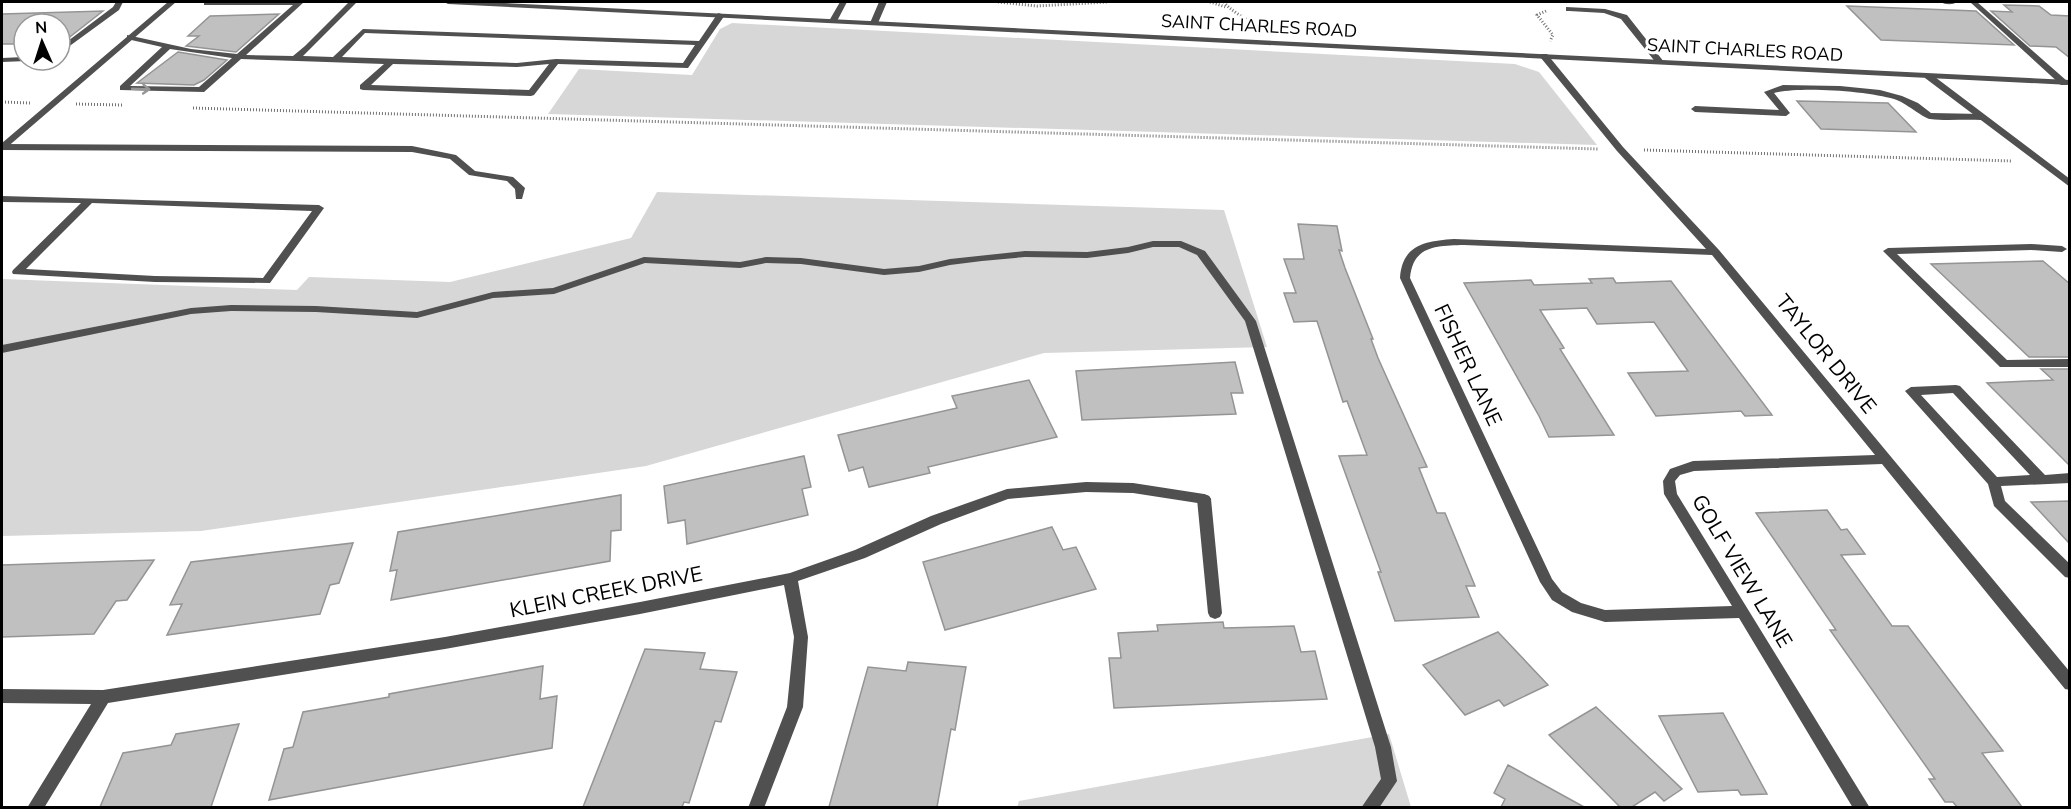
<svg xmlns="http://www.w3.org/2000/svg" width="2071" height="809" viewBox="0 0 2071 809" font-family="'Nunito Sans',sans-serif">
  <style>
    .green { fill: #d7d7d7 }
    .building { fill: #c0c0c0; stroke: #949494; stroke-width: 1.5 }
    .lines { fill: none; stroke-linecap: round; stroke-linejoin: round }
    .path { stroke: #727272; stroke-width: 3; stroke-dasharray: 1 2; stroke-linecap: butt }
    .service { fill: #505050; fill-rule: evenodd }
    .minor { fill: #505050; fill-rule: evenodd }
    .tertiary { fill: #505050; fill-rule: evenodd }
    .oneway { stroke: #969696 }
    .labels { text-anchor: middle; stroke-width: 6; stroke-linejoin: round; paint-order: stroke }
    .far-street-label { font-size: 18px; fill: #000; stroke: #fff }
    .street-label { font-size: 21px; fill: #000; stroke: #fff }
  </style>
  <rect width="100%" height="100%" fill="#fff"/>
  <path class="green" d="M 732,23 L 1515,64 L 1539,72 L 1597,145 L 548,114 L 579,69 L 692,75 L 720,29 Z
    M 657,192 L 1224,210 L 1267,347 L 1044,353 L 646,466 L 201,531 L 2,536 L 2,279 L 297,290 L 309,277 L 450,282 L 631,238 Z
    M 1389,734 L 1411,807 L 1017,808 L 1019,801 Z"/>
  <path class="building" d="M 2004,5 L 2039,6 L 2051,15 L 2070,16 L 2070,58 L 2056,47 L 2030,46 L 1991,11 L 2012,12 Z
    M 1847,6 L 1976,11 L 2014,45 L 1881,40 Z
    M 103,11 L 62,43 L 60,24 L 24,24 L 24,44 L 2,44 L 2,14 Z
    M 279,14 L 236,52 L 186,46 L 199,36 L 188,36 L 210,16 Z
    M 178,52 L 227,60 L 204,80 L 194,85 L 137,83 Z
    M 1797,101 L 1888,103 L 1916,132 L 1821,129 Z
    M 1298,224 L 1337,226 L 1342,251 L 1339,250 L 1345,268 L 1373,339 L 1371,339 L 1378,358 L 1427,467 L 1419,468 L 1437,513 L 1445,513 L 1475,586 L 1466,586 L 1479,617 L 1395,621 L 1378,572 L 1381,572 L 1339,456 L 1367,455 L 1347,401 L 1343,402 L 1317,321 L 1294,322 L 1284,293 L 1296,293 L 1284,259 L 1304,259 Z
    M 2043,261 L 2070,284 L 2070,357 L 2029,357 L 1931,264 Z
    M 1613,278 L 1616,283 L 1671,281 L 1772,415 L 1745,416 L 1741,411 L 1656,416 L 1628,373 L 1688,371 L 1654,322 L 1597,324 L 1587,308 L 1540,310 L 1564,348 L 1560,349 L 1614,435 L 1549,437 L 1539,416 L 1464,283 L 1531,280 L 1534,285 L 1592,283 L 1589,279 Z
    M 1235,362 L 1243,393 L 1231,393 L 1236,414 L 1082,420 L 1076,371 Z
    M 2041,369 L 2070,369 L 2070,466 L 1987,383 L 2053,380 Z
    M 1029,380 L 1057,437 L 928,467 L 930,473 L 869,487 L 863,467 L 849,471 L 838,435 L 957,408 L 952,396 Z
    M 804,456 L 811,487 L 802,489 L 808,515 L 687,544 L 685,520 L 668,523 L 664,486 Z
    M 621,495 L 621,530 L 611,531 L 610,561 L 391,600 L 397,570 L 390,571 L 398,532 Z
    M 2070,501 L 2070,544 L 2031,502 Z
    M 1827,510 L 1841,530 L 1847,529 L 1865,554 L 1841,555 L 1892,626 L 1908,626 L 2003,751 L 1982,753 L 2022,807 L 1957,807 L 1953,802 L 1945,802 L 1929,779 L 1935,779 L 1830,630 L 1836,630 L 1756,513 Z
    M 1052,527 L 1063,550 L 1076,547 L 1096,589 L 945,630 L 923,562 Z
    M 353,543 L 339,583 L 330,585 L 320,614 L 167,635 L 182,604 L 170,605 L 191,562 Z
    M 154,560 L 127,600 L 116,601 L 94,634 L 2,637 L 2,565 Z
    M 1223,622 L 1224,628 L 1294,626 L 1301,652 L 1315,651 L 1327,699 L 1114,708 L 1109,658 L 1121,658 L 1118,633 L 1158,631 L 1157,625 Z
    M 1498,632 L 1548,685 L 1504,706 L 1499,700 L 1465,715 L 1423,665 Z
    M 645,649 L 705,653 L 700,669 L 737,672 L 721,722 L 715,721 L 689,803 L 684,802 L 682,807 L 583,807 Z
    M 908,662 L 966,667 L 955,730 L 951,729 L 937,807 L 829,807 L 868,667 L 906,671 Z
    M 543,666 L 540,699 L 557,696 L 552,748 L 269,800 L 284,749 L 293,747 L 303,712 L 389,697 L 389,694 Z
    M 1596,707 L 1682,789 L 1664,801 L 1655,792 L 1632,807 L 1620,807 L 1549,735 Z
    M 1723,713 L 1767,794 L 1741,795 L 1738,790 L 1698,792 L 1659,716 Z
    M 239,724 L 211,807 L 100,807 L 123,753 L 171,745 L 176,734 Z
    M 1508,765 L 1584,807 L 1501,807 L 1505,799 L 1494,793 Z"/>
  <g class="lines">
    <path class="path" d="M 998,2 L 1037,6 L 1107,2
      M 1210,2 L 1226,7
      M 1224,2 C 1228,9 1248,20 1256,26
      M 1546,11 L 1537,15 L 1553,35 L 1550,41
      M 2,102 L 30,103
      M 76,104 L 123,105
      M 193,108 L 1598,149
      M 1644,150 L 2012,161"/>
    <path class="service" d="M 116,2 L 123,2 L 119,10 L 60,53 L 60,47 L 113,7 Z
      M 204,2 L 304,2 L 246,55 L 293,56 L 305,46 L 349,2 L 357,2 L 303,56 L 333,57 L 363,29 L 699,41 L 718,13 L 725,15 L 688,68 L 558,64 L 534,95 L 531,96 L 363,90 L 360,89 L 360,85 L 384,64 L 241,59 L 204,92 L 120,90 L 120,86 L 162,47 L 127,39 L 127,35 L 191,49 L 237,54 L 293,5 L 204,5 ZM 365,33 L 695,45 L 683,63 L 556,59 L 517,63 L 342,57 ZM 170,49 L 232,58 L 199,87 L 130,86 ZM 393,64 L 517,67 L 549,64 L 529,90 L 371,85 Z
      M 1941,2 L 1957,2 C 1953,5 1945,5 1941,2 Z
      M 1970,2 L 1977,2 L 2067,81 L 2067,85 L 2061,85 Z
      M 1566,7 L 1605,9 L 1627,15 L 1664,62 L 1657,64 L 1621,19 L 1604,13 L 1569,11 L 1566,11 Z
      M 24,57 L 24,60 L 27,61 L 2,62 L 2,58 Z
      M 1783,85 L 1840,86 L 1880,90 L 1902,96 L 1918,103 L 1931,113 L 1981,114 L 1985,117 L 1981,120 C 1964,119 1946,121 1930,119 C 1923,118 1905,102 1894,99 C 1868,91 1799,86 1774,93 L 1790,113 L 1786,116 L 1695,112 L 1691,109 L 1695,106 L 1779,110 L 1764,92 Z
      M 2,144 L 412,146 L 456,155 L 475,171 L 513,177 L 525,188 L 522,199 L 516,199 L 515,189 L 507,181 L 469,175 L 450,159 L 412,152 L 2,150 Z
      M 2,196 L 319,205 L 324,208 L 270,283 L 155,282 L 13,274 L 12,272 L 13,270 L 81,203 L 2,202 ZM 92,203 L 312,211 L 263,278 L 155,276 L 26,269 Z
      M 1153,241 L 1181,241 L 1205,251 L 1256,321 L 1391,747 L 1397,781 L 1379,808 L 1361,808 L 1381,779 L 1375,747 L 1245,321 L 1197,255 L 1179,247 L 1153,247 L 1128,253 L 1087,258 L 1025,257 L 982,261 L 950,265 L 919,272 L 884,275 L 801,264 L 766,263 L 740,268 L 645,263 L 554,294 L 493,298 L 417,318 L 316,312 L 231,311 L 191,314 L 2,353 L 2,345 L 191,308 L 231,305 L 316,306 L 417,312 L 493,292 L 553,288 L 644,257 L 740,262 L 766,257 L 801,258 L 884,269 L 919,266 L 950,259 L 1025,251 L 1087,252 L 1128,247 Z
      M 2031,244 L 2062,246 L 2067,249 L 2062,252 L 2031,250 L 1897,254 L 2007,360 L 2070,359 L 2070,367 L 2000,367 L 1883,251 L 1888,248 Z
      M 1956,385 L 1960,386 L 2045,475 L 2070,473 L 2070,483 L 2001,486 L 2005,501 L 2070,564 L 2070,578 L 2065,577 L 1994,506 L 1988,484 L 1905,391 L 1911,387 ZM 1953,393 L 2030,475 L 1997,477 L 1921,395 Z
      M 1204,494 L 1209,496 L 1211,499 L 1222,613 L 1220,617 L 1215,619 L 1210,617 L 1208,613 L 1197,499 L 1199,496 Z"/>
    <path class="minor" d="M 840,2 L 847,2 L 836,23 L 830,23 L 829,21 Z
      M 879,2 L 887,2 L 878,23 L 871,25 L 870,23 Z
      M 1541,54 L 1547,54 L 1623,147 L 1719,250 L 2070,672 L 2070,690 L 2065,689 L 1882,464 L 1694,471 L 1680,475 L 1675,481 L 1677,494 L 1870,808 L 1853,808 L 1739,618 L 1605,622 L 1572,612 L 1552,600 L 1540,582 L 1400,278 C 1402,245 1425,241 1454,239 L 1706,249 L 1617,151 L 1541,58 ZM 1464,245 L 1712,255 L 1875,455 L 1693,461 L 1670,469 L 1663,481 L 1664,494 L 1732,606 L 1605,610 L 1581,603 L 1562,592 L 1552,579 L 1410,278 C 1413,245 1437,246 1464,245 Z
      M 1925,74 L 1931,74 L 2070,179 L 2070,187 L 1925,78 Z
      M 1086,482 L 1133,483 L 1204,494 L 1209,496 L 1211,499 L 1209,502 L 1204,504 L 1133,493 L 1086,492 L 1008,499 L 941,524 L 865,558 L 798,581 L 808,637 L 803,707 L 764,808 L 748,808 L 787,707 L 794,637 L 784,585 L 640,614 L 445,649 L 108,703 L 44,808 L 27,808 L 91,704 L 2,703 L 2,689 L 103,690 L 445,637 L 640,602 L 790,573 L 855,550 L 931,516 L 1007,489 Z"/>
    <path class="tertiary" d="M 168,2 L 176,2 L 5,149 L 2,150 L 2,143 Z
      M 444,2 L 483,2 L 2070,80 L 2070,85 L 448,4 Z"/>
  </g>
  <defs><path id="oneway-shaft" d="M-6 0H5M1.5-3L5.5 0L1.5 3" fill="none" stroke-width="1.6" stroke-linecap="round" stroke-linejoin="round" transform="scale(1.5)"/></defs>
  <use class="oneway" href="#oneway-shaft" transform="translate(141 89) rotate(2)"/>
  <g class="labels">
    <g class="far-street-label">
      <text transform="translate(1259 26) rotate(3)" y="6">SAINT CHARLES ROAD</text>
      <text transform="translate(1745 50) rotate(3)" y="6">SAINT CHARLES ROAD</text>
    </g>
    <g class="street-label">
      <text transform="translate(1826 354) rotate(51)" y="7">TAYLOR DRIVE</text>
      <text transform="translate(1468 365) rotate(65)" y="7">FISHER LANE</text>
      <text transform="translate(1742 571) rotate(59)" y="7">GOLF VIEW LANE</text>
      <text transform="translate(606 592) rotate(-11)" y="7">KLEIN CREEK DRIVE</text>
    </g>
  </g>
  <rect width="2071" height="809" fill="none" stroke="#000000" stroke-width="6"/>
  <g transform="translate(42 42) rotate(357)"><circle r="28" fill="#ffffff" stroke="#999999" stroke-width="1.5"/>
  <path d="M0-4.5L10 22L0 15L-10 22Z" fill="#000000"/>
  <text y="-9" font-size="16" font-weight="bold" text-anchor="middle" fill="#000000">N</text>
  </g>
</svg>
